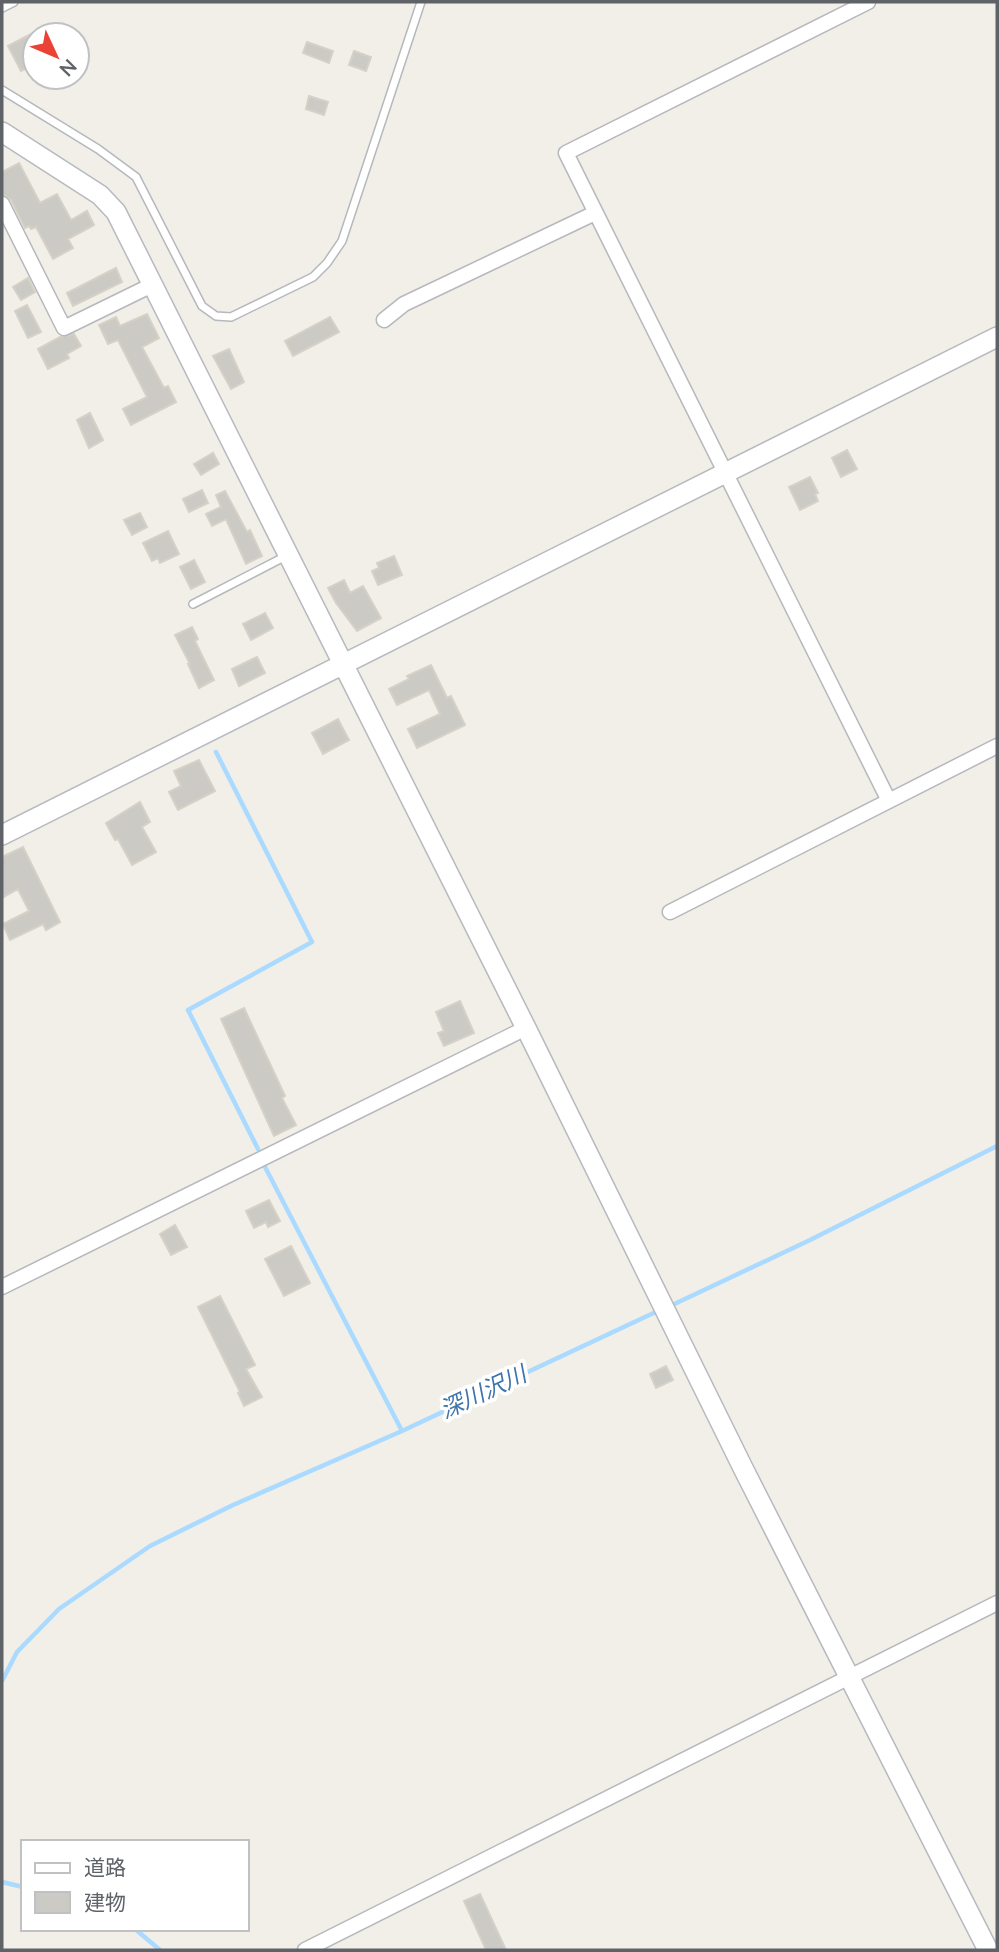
<svg xmlns="http://www.w3.org/2000/svg" width="999" height="1952" viewBox="0 0 999 1952" font-family="Lato,'Noto Sans JP',sans-serif">
  <style>
    .lines { fill: none; stroke-linecap: round; stroke-linejoin: round }
    .stream { stroke: #aadaff; stroke-width: 4.5 }
    .building { fill: #cccac5; stroke: #d6d1c6; stroke-width: 2 }
    .lane-casing { stroke: #b5b8bc; stroke-width: 10 }
    .street-casing { stroke: #b5b8bc; stroke-width: 17 }
    .secondary-casing { stroke: #b6babf; stroke-width: 22 }
    .lane { stroke: #fff; stroke-width: 7 }
    .street { stroke: #fff; stroke-width: 14 }
    .secondary { stroke: #fff; stroke-width: 19 }
    .labels { text-anchor: middle; stroke-width: 7; stroke-linejoin: round; paint-order: stroke }
    .water-label { font-size: 23px; font-style: italic; fill: #4174aa; stroke: #fff }
  </style>
  <rect width="100%" height="100%" fill="#f1efe8"/>
  <g class="lines">
    <path class="stream" d="M 216,752 L 312,942 L 188,1010 L 258,1149
      M 264,1165 L 402,1431
      M 668,1307 L 810,1240 L 997,1146
      M 2,1681 L 17,1652 L 59,1609 L 150,1546 L 233,1505 L 402,1431 L 660,1310
      M 2,1882 L 23,1887
      M 135,1929 L 160,1950"/>
  </g>
  <path class="building" d="M 35,32 L 35,63 L 21,71 L 8,46 Z
    M 307,42 L 333,51 L 329,63 L 303,53 Z
    M 354,51 L 371,57 L 366,71 L 349,65 Z
    M 309,96 L 328,102 L 324,115 L 306,109 Z
    M 19,163 L 40,203 L 57,194 L 71,220 L 87,211 L 94,225 L 68,239 L 73,248 L 53,259 L 36,227 L 31,229 L 29,226 L 25,228 L 11,200 L 2,194 L 2,172 Z
    M 116,268 L 122,282 L 73,306 L 67,293 Z
    M 28,278 L 35,292 L 21,300 L 13,287 Z
    M 27,305 L 41,332 L 28,338 L 15,311 Z
    M 147,314 L 159,338 L 142,347 L 164,388 L 168,386 L 176,402 L 131,425 L 123,409 L 147,397 L 118,340 L 108,344 L 99,325 L 116,317 L 120,326 Z
    M 330,317 L 339,332 L 293,356 L 285,341 Z
    M 74,334 L 81,346 L 67,354 L 69,358 L 48,369 L 38,349 L 60,337 Z
    M 229,349 L 244,382 L 231,389 L 213,356 Z
    M 90,413 L 103,440 L 89,448 L 77,420 Z
    M 847,450 L 857,469 L 841,477 L 832,458 Z
    M 213,453 L 219,464 L 201,475 L 194,464 Z
    M 810,477 L 818,493 L 815,494 L 818,501 L 800,510 L 789,487 Z
    M 202,490 L 208,503 L 189,512 L 183,499 Z
    M 225,491 L 247,532 L 250,530 L 262,556 L 246,564 L 226,519 L 212,526 L 206,514 L 221,507 L 216,495 Z
    M 140,513 L 147,527 L 132,535 L 124,520 Z
    M 168,531 L 179,554 L 160,563 L 158,558 L 152,561 L 143,543 Z
    M 394,556 L 402,575 L 378,585 L 372,571 L 379,568 L 377,563 Z
    M 194,560 L 205,582 L 191,589 L 180,567 Z
    M 344,580 L 350,593 L 363,586 L 381,618 L 357,631 L 336,603 L 328,588 Z
    M 265,613 L 273,628 L 251,640 L 243,624 Z
    M 192,627 L 198,639 L 195,641 L 214,680 L 199,688 L 188,664 L 190,664 L 175,635 Z
    M 257,657 L 265,673 L 239,686 L 232,669 Z
    M 431,665 L 447,698 L 451,696 L 465,725 L 417,748 L 408,729 L 440,714 L 429,690 L 397,705 L 389,689 L 409,679 L 407,676 Z
    M 338,719 L 349,740 L 323,754 L 312,733 Z
    M 199,760 L 215,791 L 178,810 L 169,792 L 181,786 L 174,771 Z
    M 140,802 L 150,822 L 142,827 L 156,852 L 132,865 L 118,839 L 115,840 L 106,823 Z
    M 23,847 L 60,922 L 46,930 L 43,924 L 10,940 L 3,924 L 29,911 L 18,889 L 2,898 L 2,857 Z
    M 460,1001 L 474,1033 L 444,1046 L 438,1033 L 444,1031 L 436,1012 Z
    M 244,1008 L 285,1096 L 282,1098 L 296,1125 L 274,1136 L 221,1019 Z
    M 269,1200 L 280,1221 L 268,1227 L 266,1222 L 254,1228 L 246,1211 Z
    M 175,1225 L 187,1247 L 171,1255 L 160,1234 Z
    M 291,1246 L 310,1283 L 284,1296 L 265,1259 Z
    M 220,1296 L 255,1365 L 246,1369 L 262,1397 L 244,1406 L 238,1393 L 240,1392 L 198,1307 Z
    M 666,1366 L 673,1380 L 656,1388 L 650,1374 Z
    M 480,1894 L 506,1950 L 486,1950 L 464,1901 Z"/>
  <g class="lines">
    <defs>
      <path id="lane" d="M 2,8 L 14,2
        M 2,90 L 98,149 L 136,177 L 202,306 L 216,316 L 231,317 L 313,277 L 327,263 L 342,241 L 421,2
        M 193,604 L 288,555"/>
      <path id="street" d="M 868,2 L 566,153 L 889,801
        M 2,204 L 64,328 L 152,285
        M 384,320 L 404,304 L 595,213
        M 670,912 L 997,746
        M 2,1287 L 526,1028
        M 305,1950 L 997,1603"/>
      <path id="secondary" d="M 2,132 L 100,195 L 116,212 L 526,1028 L 744,1470 L 988,1950
        M 2,835 L 997,337"/>
    </defs>
    <use href="#lane" class="lane-casing"/>
    <use href="#street" class="street-casing"/>
    <use href="#secondary" class="secondary-casing"/>
    <use href="#lane" class="lane"/>
    <use href="#street" class="street"/>
    <use href="#secondary" class="secondary"/>
  </g>
  <g class="labels">
    <g class="water-label">
      <text transform="translate(483 1392) rotate(-25)" y="8">深川沢川</text>
    </g>
  </g>
  <rect width="999" height="1952" fill="none" stroke="#5f6368" stroke-width="7"/>
  <rect x="21" y="1840" width="228" height="91" fill="#ffffff" stroke="#bfc1c3" stroke-width="2"/>
  <rect x="35" y="1863" width="35" height="10" fill="#ffffff" stroke="#bfc1c3" stroke-width="2"/>
  <text x="84" y="1875" font-size="21" fill="#5f6368">道路</text>
  <rect x="35" y="1892" width="35" height="21" fill="#cccac5" stroke="#bfc1c3" stroke-width="2"/>
  <text x="84" y="1910" font-size="21" fill="#5f6368">建物</text>
  <g transform="translate(56 56) rotate(134)"><circle r="33" fill="#ffffff" stroke="#bfc1c3" stroke-width="2"/>
  <path d="M0-5L12 26L0 18L-12 26Z" fill="#ea4335"/>
  <text y="-10" font-size="19" font-weight="bold" text-anchor="middle" fill="#5f6368">N</text>
  </g>
</svg>
